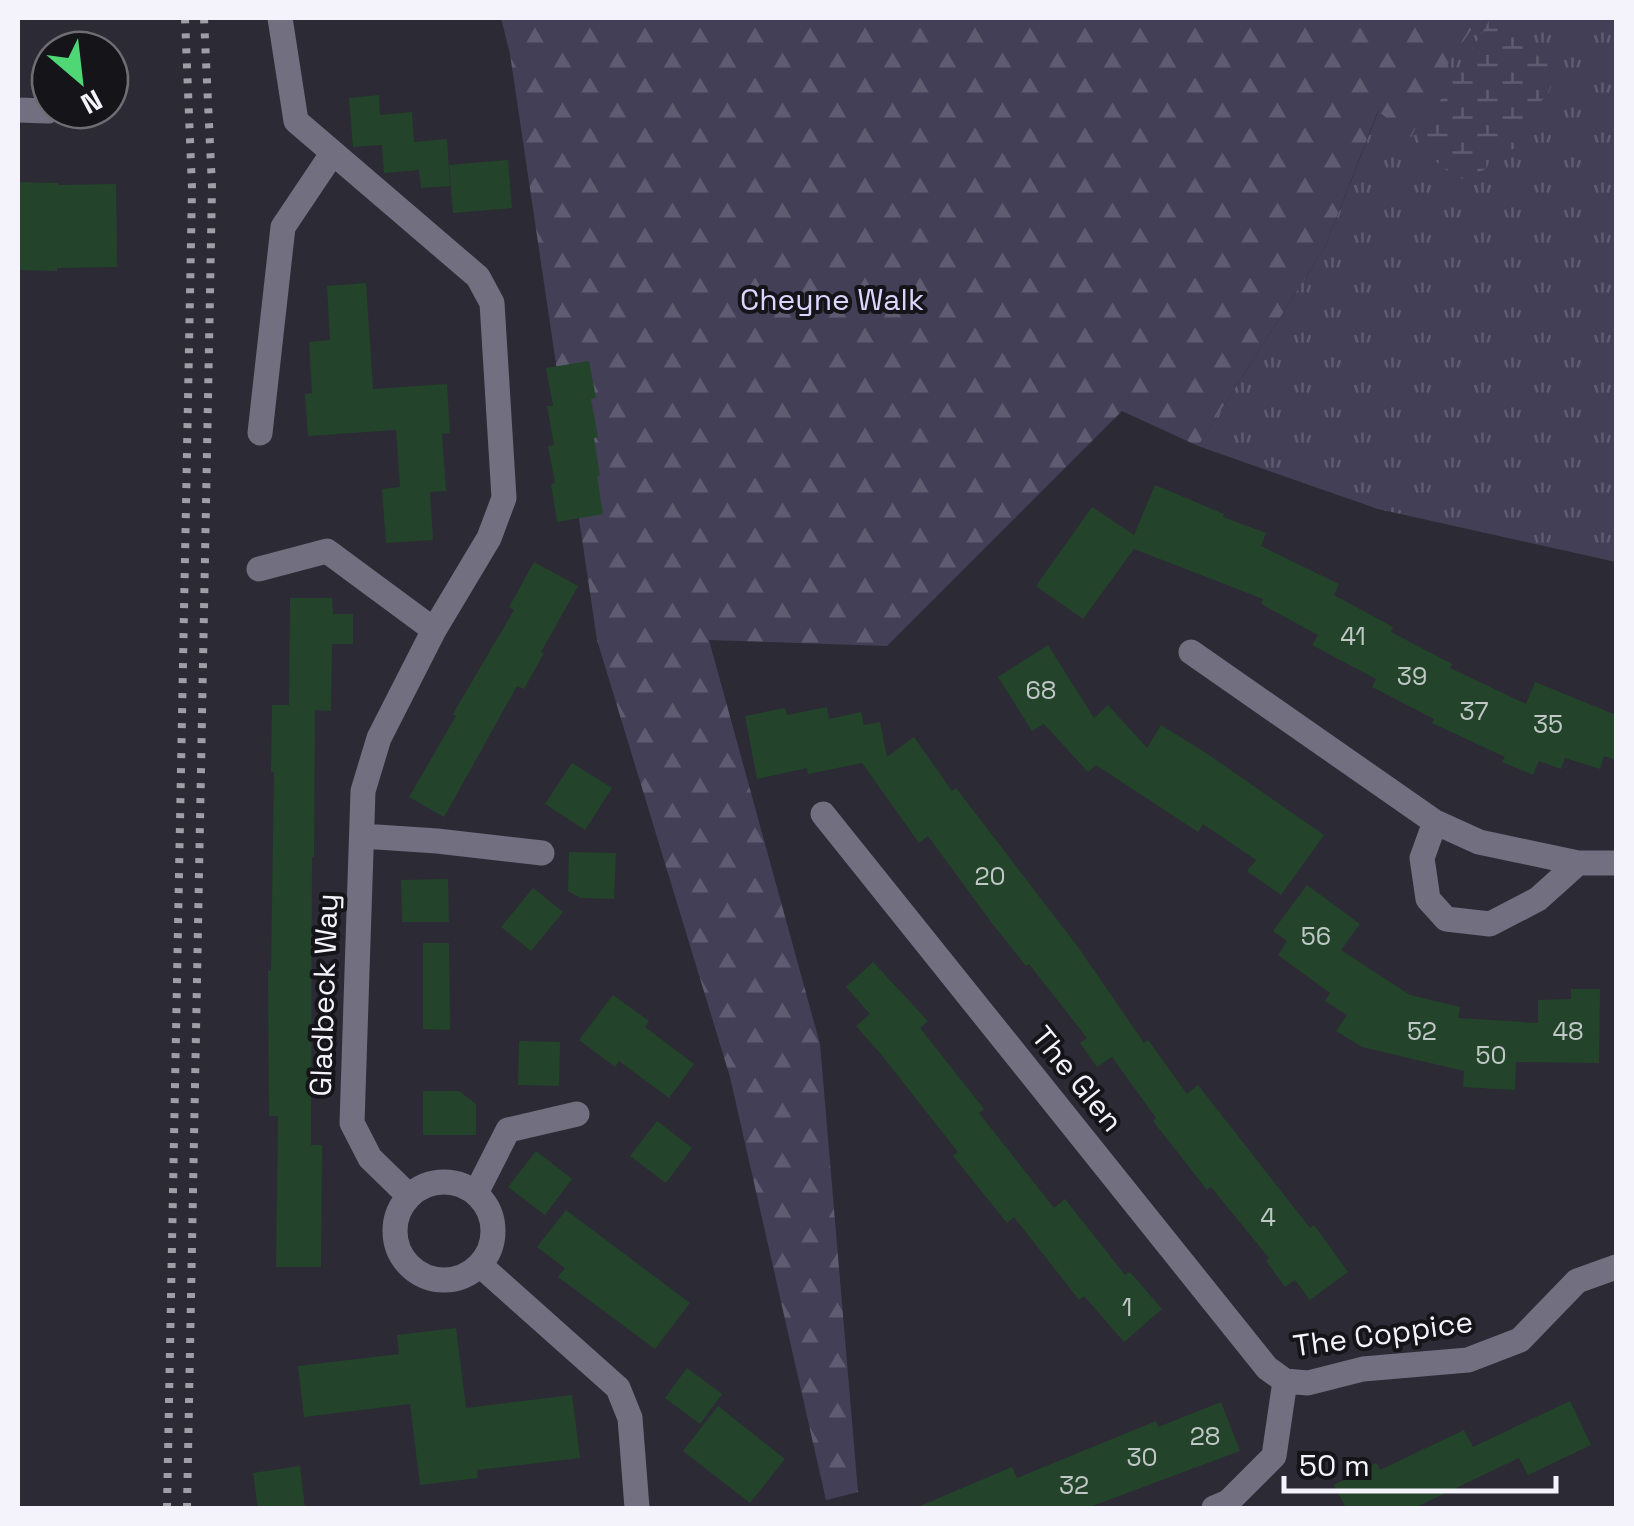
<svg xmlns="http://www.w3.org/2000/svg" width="1634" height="1526" viewBox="0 0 1634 1526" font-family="'Space Grotesk',sans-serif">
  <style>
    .grass { fill: url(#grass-tufts) }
    .forest { fill: url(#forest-firs) }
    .wetland { fill: url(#wetland-marsh) }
    .building { fill: #23442a }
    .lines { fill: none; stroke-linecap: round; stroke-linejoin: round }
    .minor { stroke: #716f80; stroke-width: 25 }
    .rail { stroke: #9f9ea7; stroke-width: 8; stroke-dasharray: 5 10; stroke-linecap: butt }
    .labels { text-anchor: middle; stroke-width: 8; stroke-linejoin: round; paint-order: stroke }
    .number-label { font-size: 25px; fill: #c0c7c7 }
    .park-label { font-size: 30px; fill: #dcd6fe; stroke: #141419 }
    .street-label { font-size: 30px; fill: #f4f3fb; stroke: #141419 }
  </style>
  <defs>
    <pattern id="grass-tufts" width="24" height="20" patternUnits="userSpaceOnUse" patternTransform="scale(2.5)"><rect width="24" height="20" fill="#433f57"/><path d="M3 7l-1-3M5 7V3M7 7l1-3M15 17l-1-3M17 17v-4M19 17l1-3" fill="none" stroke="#5f5b70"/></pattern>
    <pattern id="forest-firs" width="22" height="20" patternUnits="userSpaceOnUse" patternTransform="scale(2.5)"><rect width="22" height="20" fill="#433f57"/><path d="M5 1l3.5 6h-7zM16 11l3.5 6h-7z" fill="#5f5b70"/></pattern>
    <pattern id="wetland-marsh" width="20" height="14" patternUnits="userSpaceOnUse" patternTransform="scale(2.5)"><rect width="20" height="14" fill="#433f57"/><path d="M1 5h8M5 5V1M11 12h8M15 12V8" fill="none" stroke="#5f5b70"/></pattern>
  </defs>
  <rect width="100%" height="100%" fill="#2c2a35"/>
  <path class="grass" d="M 1415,18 L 1616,18 L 1616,562 L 1378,509 L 1198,446 L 1325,247 Z"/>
  <path class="forest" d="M 501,18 L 1479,18 L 1446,67 L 1411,137 L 1378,111 L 1325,247 L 1198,446 L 1122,411 L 887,646 L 709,640 L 820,1044 L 858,1492 L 826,1500 L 730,1077 L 597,640 L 510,54 Z"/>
  <path class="wetland" d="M 1491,18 L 1511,18 C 1518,41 1531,55 1553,64 C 1553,92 1547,99 1524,114 L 1528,147 L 1506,150 L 1496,147 L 1486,169 L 1458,180 L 1425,152 L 1417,138 Z"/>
  <path class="building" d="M 379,95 L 380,115 L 412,112 L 414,142 L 447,139 L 450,186 L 421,188 L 419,170 L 384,173 L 382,145 L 353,147 L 349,98 Z
    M 508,160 L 512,208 L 453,213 L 449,165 Z
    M 18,182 L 58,183 L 58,185 L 116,184 L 117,267 L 57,268 L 57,271 L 18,270 Z
    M 366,283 L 373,389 L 447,384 L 450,433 L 442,434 L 446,491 L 430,492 L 433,540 L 386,543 L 382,489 L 400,487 L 396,430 L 308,436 L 305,394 L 312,393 L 309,342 L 330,340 L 327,286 Z
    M 589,361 L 596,398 L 591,399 L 598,437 L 594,438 L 600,476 L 597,476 L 603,514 L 557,522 L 551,484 L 555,483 L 548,446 L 554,445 L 547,406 L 553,406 L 546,368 Z
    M 1155,485 L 1224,514 L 1223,517 L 1266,533 L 1261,546 L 1339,584 L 1334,595 L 1393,627 L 1391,632 L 1452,664 L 1450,668 L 1526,704 L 1535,682 L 1616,715 L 1616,760 L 1604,756 L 1600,769 L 1565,758 L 1561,769 L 1539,761 L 1533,775 L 1502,762 L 1505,757 L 1432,723 L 1434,719 L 1372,687 L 1376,679 L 1312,645 L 1318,635 L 1261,604 L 1263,599 L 1134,549 L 1083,619 L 1036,586 L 1092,507 L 1134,535 Z
    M 534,562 L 578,586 L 541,652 L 544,653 L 524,689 L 517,686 L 444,817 L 409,797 L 456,716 L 453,714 L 514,610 L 509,607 Z
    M 290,598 L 332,598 L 333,614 L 353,614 L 353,644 L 332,644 L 331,711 L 315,710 L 314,857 L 312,857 L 311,1145 L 322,1145 L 321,1267 L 276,1267 L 278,1116 L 269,1116 L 268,971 L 271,971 L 274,772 L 271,772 L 272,705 L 289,705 Z
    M 1048,645 L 1094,718 L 1108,705 L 1147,748 L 1161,725 L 1206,753 L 1324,835 L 1281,895 L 1247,871 L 1256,860 L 1203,824 L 1198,832 L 1096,765 L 1088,772 L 1044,724 L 1032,731 L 998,677 Z
    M 827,707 L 829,719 L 861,712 L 864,725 L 880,722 L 887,757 L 914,737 L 952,791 L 956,788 L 1078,947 L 1144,1043 L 1148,1040 L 1187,1094 L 1198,1085 L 1310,1228 L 1314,1225 L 1348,1272 L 1310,1300 L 1295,1280 L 1285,1287 L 1266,1261 L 1269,1258 L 1211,1187 L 1207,1190 L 1153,1121 L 1156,1118 L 1112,1057 L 1097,1067 L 1080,1043 L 1087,1038 L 1029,964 L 1026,966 L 991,922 L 928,836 L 919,843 L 862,763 L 808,774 L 807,768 L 757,779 L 745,716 L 785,708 L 787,715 Z
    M 572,763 L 612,788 L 585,830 L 545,804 Z
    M 569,852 L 616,853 L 614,899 L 581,898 L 568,891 Z
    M 448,879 L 449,922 L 402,922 L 401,880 Z
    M 1307,885 L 1360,924 L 1341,950 L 1410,995 L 1460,1007 L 1458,1018 L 1538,1023 L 1538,1000 L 1571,999 L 1571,989 L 1600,989 L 1599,1063 L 1516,1062 L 1515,1090 L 1463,1087 L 1464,1071 L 1362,1047 L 1336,1031 L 1347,1015 L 1325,1001 L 1330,993 L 1278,955 L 1287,941 L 1273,931 Z
    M 533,888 L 563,912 L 531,951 L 501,927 Z
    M 423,943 L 449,943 L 450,1030 L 423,1029 Z
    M 873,962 L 928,1021 L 920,1028 L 984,1109 L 979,1113 L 1054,1208 L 1065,1199 L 1125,1275 L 1130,1272 L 1162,1309 L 1124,1342 L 1084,1296 L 1079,1300 L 1014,1217 L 1007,1223 L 953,1156 L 958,1152 L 880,1053 L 856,1026 L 870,1014 L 846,987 Z
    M 613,995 L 649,1021 L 645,1027 L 694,1064 L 669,1098 L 619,1061 L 615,1067 L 579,1040 Z
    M 519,1041 L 560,1042 L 559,1086 L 518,1085 Z
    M 423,1091 L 459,1091 L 476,1104 L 476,1135 L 423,1135 Z
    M 657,1121 L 692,1148 L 666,1183 L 630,1156 Z
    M 536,1151 L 572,1179 L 545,1215 L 508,1187 Z
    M 566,1210 L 690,1303 L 655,1349 L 558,1277 L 565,1268 L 537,1247 Z
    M 456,1328 L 466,1408 L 572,1395 L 580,1458 L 477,1470 L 478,1478 L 420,1485 L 410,1404 L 304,1417 L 298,1366 L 399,1354 L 397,1335 Z
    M 687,1368 L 722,1394 L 700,1424 L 665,1398 Z
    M 1570,1401 L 1591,1445 L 1528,1475 L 1519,1458 L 1414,1508 L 1346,1508 L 1334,1485 L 1376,1463 L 1380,1470 L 1464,1430 L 1473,1447 Z
    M 1221,1402 L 1240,1451 L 1087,1508 L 915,1508 L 1012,1467 L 1017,1478 L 1156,1421 L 1158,1427 Z
    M 718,1406 L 785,1459 L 750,1503 L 683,1451 Z
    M 300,1466 L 305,1508 L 258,1508 L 253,1473 Z"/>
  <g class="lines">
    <path class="minor" d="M 280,18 L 296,121 L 478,277 L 492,303 L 504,498 L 489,538 L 434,630 L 379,738 L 363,791 L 352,1123 L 370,1158 L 409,1196
      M 18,110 L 48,111
      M 260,433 L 283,227 L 332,154
      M 259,569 L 327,551 L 434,630
      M 1191,652 L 1435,822 L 1479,842 L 1578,863 L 1616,863
      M 823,814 L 1267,1368 L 1285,1381 L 1308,1383 L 1363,1369 L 1468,1360 L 1520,1340 L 1577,1281 L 1616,1267
      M 1435,822 L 1422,858 L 1428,899 L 1446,919 L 1490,924 L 1538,899 L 1578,863
      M 362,836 L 437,841 L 542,853
      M395 1231a49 49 0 1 1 98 0a49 49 0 1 1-98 0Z
      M 476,1193 L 508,1130 L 577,1114
      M 480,1265 L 618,1388 L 630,1418 L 637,1508
      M 1214,1508 L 1228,1502 L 1274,1456 L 1285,1381"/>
    <path class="rail" d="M 167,1508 L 192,188 L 185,18
      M 187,1508 L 212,187 L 204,18"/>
  </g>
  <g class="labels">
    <g class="number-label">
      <text x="1353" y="645">41</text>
      <text x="1412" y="685">39</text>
      <text x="1041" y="699">68</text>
      <text x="1474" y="720">37</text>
      <text x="1548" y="733">35</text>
      <text x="990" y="885">20</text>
      <text x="1316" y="945">56</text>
      <text x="1422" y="1040">52</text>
      <text x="1568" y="1040">48</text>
      <text x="1491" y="1064">50</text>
      <text x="1268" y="1226">4</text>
      <text x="1127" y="1316">1</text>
      <text x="1205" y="1445">28</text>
      <text x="1142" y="1466">30</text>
      <text x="1074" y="1494">32</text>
    </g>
    <g class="park-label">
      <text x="832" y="310">Cheyne Walk</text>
    </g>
    <g class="street-label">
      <text transform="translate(324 995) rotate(-88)" y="10">Gladbeck Way</text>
      <text transform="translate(1077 1079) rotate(51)" y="10">The Glen</text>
      <text transform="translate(1383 1334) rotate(-8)" y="10">The Coppice</text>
    </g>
  </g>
  <rect width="1634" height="1526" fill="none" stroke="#f4f3fb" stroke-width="40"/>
  <g transform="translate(80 80) rotate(152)"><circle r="48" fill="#141419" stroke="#6e6d73" stroke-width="2.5"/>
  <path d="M0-8L18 38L0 25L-18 38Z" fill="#4fd675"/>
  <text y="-15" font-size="28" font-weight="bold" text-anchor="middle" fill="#f4f3fb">N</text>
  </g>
  <path d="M1284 1476v15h272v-15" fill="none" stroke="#f4f3fb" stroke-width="5"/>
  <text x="1299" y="1476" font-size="30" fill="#f4f3fb" stroke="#141419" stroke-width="8" paint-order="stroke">50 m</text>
</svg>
